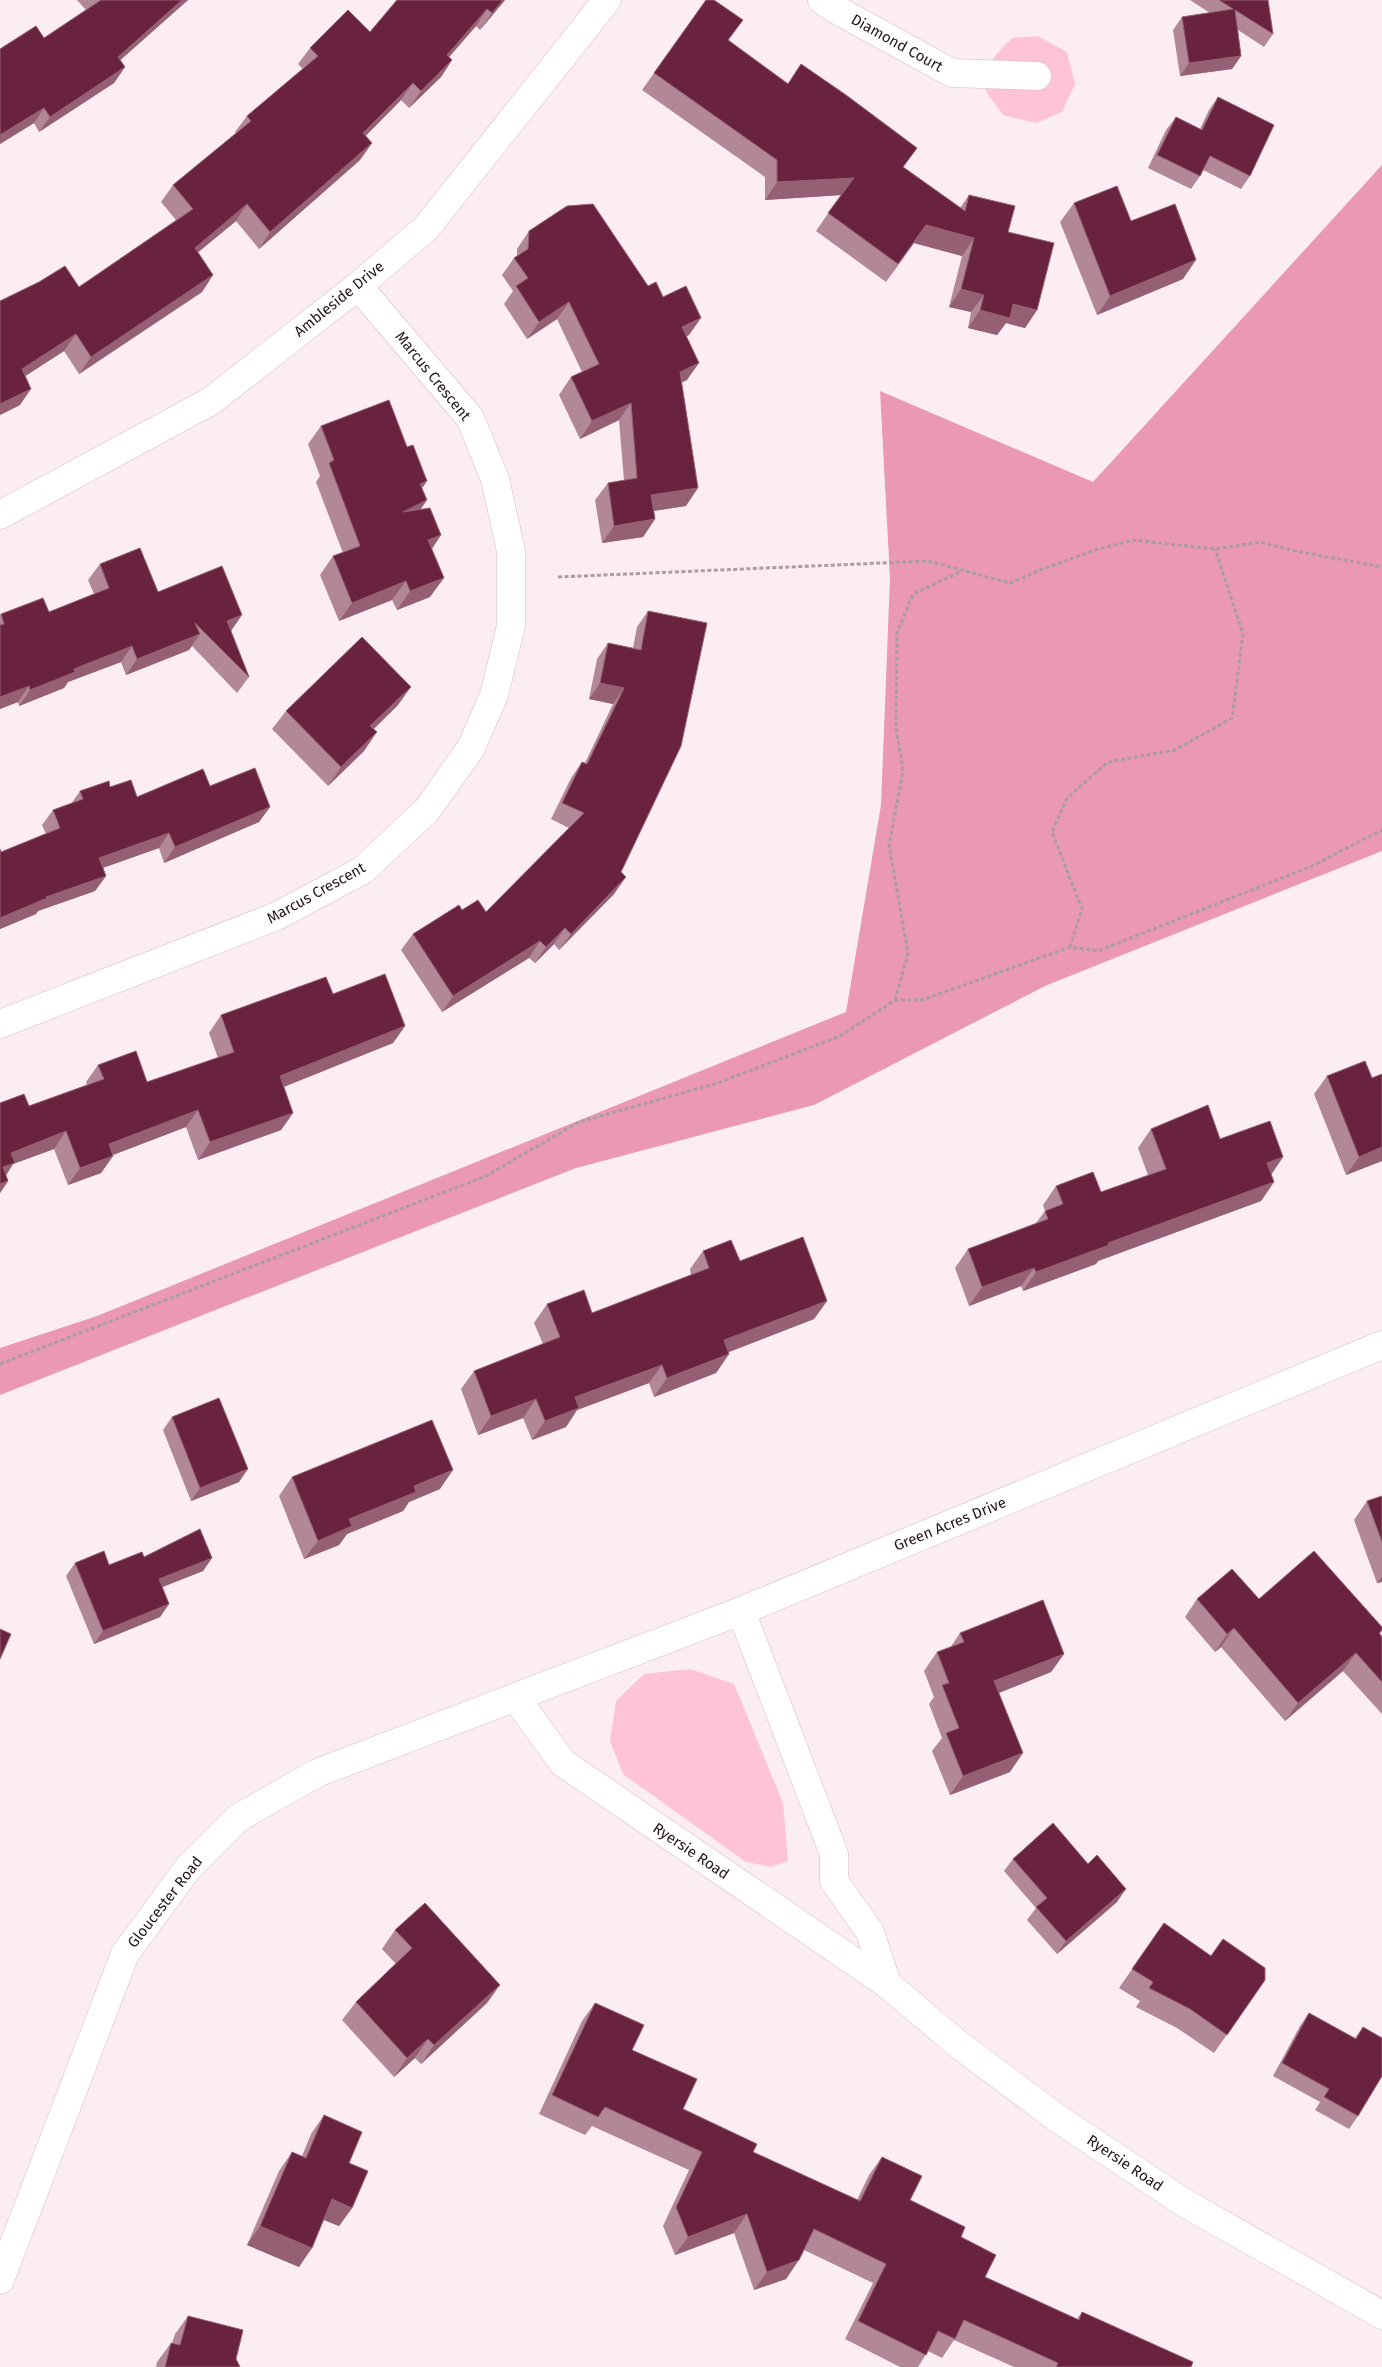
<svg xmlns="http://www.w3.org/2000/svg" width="1382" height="2367" viewBox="0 0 1382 2367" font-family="'Fira Sans',sans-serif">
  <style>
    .green { fill: #fec3d5 }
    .forest { fill: #eb98b3 }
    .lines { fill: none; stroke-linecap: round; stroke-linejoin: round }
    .street-casing { stroke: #dcbac4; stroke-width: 29 }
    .path { stroke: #aa9da1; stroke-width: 3; stroke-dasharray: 4 2.5; stroke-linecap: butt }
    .street { stroke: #fff; stroke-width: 28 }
    .wall { fill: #b28898 }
    .shaded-wall { fill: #966074 }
    .building { fill: #6a233f; stroke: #966074 }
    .labels { text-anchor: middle; stroke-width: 5; stroke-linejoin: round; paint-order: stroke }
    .street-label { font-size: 15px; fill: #22161a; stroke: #fefefe }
  </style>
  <rect width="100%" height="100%" fill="#fbedf1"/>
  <path class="green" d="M 1038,36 L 1067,52 L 1075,84 L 1062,112 L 1036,123 L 1003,115 C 998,107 991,100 987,92 C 976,72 1000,50 1012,38 Z
    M 690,1669 L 734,1684 L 783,1803 L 788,1861 L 771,1867 L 746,1862 L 623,1774 L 610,1741 L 616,1701 L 644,1674 Z"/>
  <path class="forest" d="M 1382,165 L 1382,851 L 1045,986 L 814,1105 L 576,1168 L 0,1395 L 0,1348 L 97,1316 L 846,1012 L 881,805 L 890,578 L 880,391 L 1093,482 Z"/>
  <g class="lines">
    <defs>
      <path id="street" d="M 822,0 L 835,9 L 952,73 L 1037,76
        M 0,515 L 211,401 L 358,286 L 426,228 L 607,0
        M 0,1024 L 277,916 L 363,870 L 427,810 L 471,748 L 494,695 L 511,626 L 511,551 L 495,479 L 470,418 L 358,286
        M 741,1611 L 834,1854 L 834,1881 L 870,1932 L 887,1984
        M 515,1697 L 563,1763 L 887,1984 L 958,2044 L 1057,2118 L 1183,2202 L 1382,2315
        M 0,2280 L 125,1954 L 188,1868 L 238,1818 L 317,1773 L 741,1611 L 1382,1345"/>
    </defs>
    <use href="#street" class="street-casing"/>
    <path class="path" d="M 558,577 L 928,561 L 1010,583 L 1045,568 L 1095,550 L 1133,540 L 1215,549 L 1260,542 L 1295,551 L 1382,567
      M 1070,947 L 1082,909 L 1052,832 L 1067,798 L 1108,762 L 1175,750 L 1232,718 L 1243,634 L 1215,549
      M 895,1000 L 908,953 L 889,845 L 903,771 L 896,727 L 897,633 L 913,594 L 962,571
      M 0,1364 L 486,1176 L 579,1122 L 718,1083 L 840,1036 L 895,1000 L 922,1000 L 1070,947 L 1098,951 L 1312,866 L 1382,830"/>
    <use href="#street" class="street"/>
  </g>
  <path class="wall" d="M 77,0 L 188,0 L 120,60 L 125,67 L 114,83 L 39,132 L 34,123 L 0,144 L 0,49 L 44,38 L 86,10 Z
    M 397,0 L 505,0 L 480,30 L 476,26 L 449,57 L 452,60 L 441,77 L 409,108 L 401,100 L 365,136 L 372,143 L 360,160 L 259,249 L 236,221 L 198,252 L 213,275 L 202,292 L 79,374 L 64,351 L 25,376 L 20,405 L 0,415 L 0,301 L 79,287 L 176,220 L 161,202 L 173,185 L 236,133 L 235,132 L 247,116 L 303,69 L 298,64 L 310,48 L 370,32 Z
    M 706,0 L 728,40 L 960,208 L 969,195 L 1008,232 L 1037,310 L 1025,328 L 1006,323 L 997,335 L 968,328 L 971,312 L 949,307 L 962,256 L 914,243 L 886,282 L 816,231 L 841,195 L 765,200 L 765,177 L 642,90 Z
    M 1190,0 L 1268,0 L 1273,34 L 1264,47 L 1238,30 L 1241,56 L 1232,69 L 1180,76 L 1173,30 L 1182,17 L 1210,13 Z
    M 1218,97 L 1250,176 L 1241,189 L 1203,170 L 1200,176 L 1191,189 L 1148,168 L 1166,130 L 1176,117 L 1200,129 L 1209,110 Z
    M 1074,203 L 1131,221 L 1183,279 L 1097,315 L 1060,222 Z
    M 529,231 L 648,286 L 663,297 L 689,335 L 687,336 L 687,380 L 681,383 L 686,506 L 654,511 L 655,519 L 643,537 L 602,543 L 595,500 L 608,483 L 624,480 L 619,420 L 580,439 L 559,395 L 571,377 L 582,372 L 557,319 L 527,339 L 504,304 L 513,291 L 502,275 L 514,258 L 517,256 L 517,249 Z
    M 321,426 L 422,488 L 421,509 L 441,535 L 432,549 L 430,597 L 397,610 L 392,600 L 339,621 L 320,575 L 333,556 L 343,553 L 316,482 L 320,476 L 308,444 Z
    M 100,564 L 158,592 L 231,631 L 249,677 L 237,693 L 192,646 L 189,650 L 126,675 L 121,662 L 68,682 L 64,688 L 19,706 L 18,702 L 0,709 L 0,615 L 1,614 L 49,612 L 94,594 L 88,580 Z
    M 648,611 L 621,872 L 614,894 L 559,950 L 554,944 L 535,963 L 529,958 L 442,1012 L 401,950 L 413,934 L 462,910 L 486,912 L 569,828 L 551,819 L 571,778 L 582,762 L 585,763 L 613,704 L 589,699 L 597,659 L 608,643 L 633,648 L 637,627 Z
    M 398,705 L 374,729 L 364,751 L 328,786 L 272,729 L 286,711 Z
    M 210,786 L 270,807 L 259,822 L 164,863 L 159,848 L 103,868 L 106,876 L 95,891 L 38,911 L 36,914 L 0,929 L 0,849 L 1,852 L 46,834 L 42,825 L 53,810 L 71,804 L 80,791 L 110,787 L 137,797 Z
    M 333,994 L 405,1026 L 393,1043 L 284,1087 L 293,1113 L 281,1130 L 198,1160 L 186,1127 L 113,1155 L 113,1156 L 101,1173 L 68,1185 L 54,1149 L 13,1164 L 6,1175 L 8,1181 L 0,1193 L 0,1103 L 29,1106 L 87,1085 L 86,1082 L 98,1065 L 147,1082 L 218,1058 L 209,1033 L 221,1015 Z
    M 1382,1074 L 1382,1161 L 1346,1175 L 1314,1094 L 1327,1076 L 1372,1078 Z
    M 1151,1129 L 1220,1139 L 1283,1157 L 1271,1175 L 1274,1182 L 1261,1201 L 1098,1261 L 1096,1264 L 1023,1291 L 1021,1286 L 969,1306 L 955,1268 L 968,1249 L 1036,1223 L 1045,1211 L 1043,1205 L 1056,1186 L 1101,1192 L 1148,1175 L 1138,1148 Z
    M 703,1251 L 740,1261 L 827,1301 L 814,1319 L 728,1352 L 729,1354 L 716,1373 L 654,1397 L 649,1383 L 577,1410 L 566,1427 L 532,1440 L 523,1418 L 478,1435 L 461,1389 L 474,1371 L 543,1344 L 534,1323 L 547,1304 L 592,1313 L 691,1275 L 690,1269 Z
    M 172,1417 L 239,1482 L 191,1501 L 163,1430 Z
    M 292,1477 L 440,1489 L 409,1502 L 403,1511 L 347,1534 L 339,1545 L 304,1559 L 279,1496 Z
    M 1382,1496 L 1382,1582 L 1377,1583 L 1354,1520 L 1367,1501 Z
    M 144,1557 L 212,1558 L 203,1571 L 162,1587 L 169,1604 L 160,1617 L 94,1644 L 66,1576 L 75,1563 L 109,1565 Z
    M 1197,1599 L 1259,1599 L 1382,1631 L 1380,1634 L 1382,1636 L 1382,1714 L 1343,1671 L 1285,1721 L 1221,1647 L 1215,1652 L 1185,1617 Z
    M 960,1633 L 1064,1654 L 1051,1672 L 999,1693 L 1010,1772 L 950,1795 L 932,1751 L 942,1738 L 929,1704 L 934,1697 L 924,1671 L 937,1652 L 950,1648 Z
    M 1013,1859 L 1117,1902 L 1057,1954 L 1027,1920 L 1036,1908 L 1004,1871 Z
    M 1164,1923 L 1211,1956 L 1265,1980 L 1214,2053 L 1177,2028 L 1136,2007 L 1140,2001 L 1119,1988 Z
    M 395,1930 L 487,2003 L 421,2064 L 415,2058 L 394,2077 L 342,2020 L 356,2002 L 396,1964 L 382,1949 Z
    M 595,2003 L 632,2050 L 683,2109 L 753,2152 L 857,2200 L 869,2175 L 882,2157 L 910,2200 L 961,2237 L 985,2277 L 1077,2319 L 1082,2312 L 1191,2367 L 1014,2367 L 954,2340 L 942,2358 L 928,2351 L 918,2367 L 900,2367 L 845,2339 L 873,2283 L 804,2250 L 786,2279 L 754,2290 L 734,2233 L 675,2255 L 663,2226 L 689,2170 L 592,2126 L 585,2135 L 539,2114 L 582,2021 Z
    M 1309,2013 L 1355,2038 L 1363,2027 L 1358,2116 L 1349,2129 L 1315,2110 L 1320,2102 L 1273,2076 L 1300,2026 Z
    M 324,2115 L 349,2163 L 352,2208 L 339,2226 L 324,2220 L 299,2267 L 247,2245 L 279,2171 L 292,2152 L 302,2156 L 311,2134 Z
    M 188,2316 L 236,2359 L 240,2367 L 156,2367 L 157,2362 L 171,2343 L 172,2343 L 175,2334 Z"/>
  <path class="shaded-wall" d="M 182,0 L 188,0 L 107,72 L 118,57 Z
    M 503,0 L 505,0 L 480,30 L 492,13 Z
    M 487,9 L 476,26 L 436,72 L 447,55 Z
    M 1241,56 L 1232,69 L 1180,76 L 1189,63 Z
    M 452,60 L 441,77 L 409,108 L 421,91 Z
    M 125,67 L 114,83 L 39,132 L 50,117 Z
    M 413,83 L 401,100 L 352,150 L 363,133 Z
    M 44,108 L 34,123 L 0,144 L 0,135 Z
    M 372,143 L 360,160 L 259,249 L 270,232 Z
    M 854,178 L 842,195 L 765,200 L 777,182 Z
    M 247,204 L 236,221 L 184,264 L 195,248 Z
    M 926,225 L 974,238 L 962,256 L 914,243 L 886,282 Z
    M 1196,260 L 1183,279 L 1097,315 L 1110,296 Z
    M 213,275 L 202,292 L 79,374 L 91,357 Z
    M 961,289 L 984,295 L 971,312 L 949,307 Z
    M 569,302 L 557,319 L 527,339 L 539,322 Z
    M 1013,304 L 1037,310 L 1025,328 L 1006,323 L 997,335 L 968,328 L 980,310 Z
    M 701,318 L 689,335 L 670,344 L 682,327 Z
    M 76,334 L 64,351 L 10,386 L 22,369 Z
    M 699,363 L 687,380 L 668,389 L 680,372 Z
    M 31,389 L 20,405 L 0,415 L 0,404 Z
    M 631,403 L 619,420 L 580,439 L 592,421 Z
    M 427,481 L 414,500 L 420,484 Z
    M 698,488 L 686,506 L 639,513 L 651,495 Z
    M 427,500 L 414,519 L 403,512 Z
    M 655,519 L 643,537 L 602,543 L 614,526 Z
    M 441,535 L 428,554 L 428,540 Z
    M 444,578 L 430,597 L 397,610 L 410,591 Z
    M 406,581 L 392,600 L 339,621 L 352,603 Z
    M 242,615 L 231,631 L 216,637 L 227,621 Z
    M 200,634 L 189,650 L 126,675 L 137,659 Z
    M 132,646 L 121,662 L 68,682 L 64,688 L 19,706 L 30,690 L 74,669 Z
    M 600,683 L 624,688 L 613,704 L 589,699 Z
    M 29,686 L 18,702 L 0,709 L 0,697 Z
    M 411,687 L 398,705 L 357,745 L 370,726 Z
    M 377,732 L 364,751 L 328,786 L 341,767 Z
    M 270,807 L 259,822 L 164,863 L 175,847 Z
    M 169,833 L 159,848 L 88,873 L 99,858 Z
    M 106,876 L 95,891 L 38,911 L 36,914 L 0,929 L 0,918 L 46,897 Z
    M 626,877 L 614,894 L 559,950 L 571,934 Z
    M 565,928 L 554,944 L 535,963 L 546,947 Z
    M 540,941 L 529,958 L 442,1012 L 453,996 Z
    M 405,1026 L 393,1043 L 268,1093 L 280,1076 Z
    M 198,1110 L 186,1127 L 97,1161 L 109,1144 Z
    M 293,1113 L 281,1130 L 198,1160 L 210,1142 Z
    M 66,1131 L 54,1149 L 13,1164 L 3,1180 L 0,1171 L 11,1153 Z
    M 1382,1147 L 1382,1161 L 1346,1175 L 1359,1157 Z
    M 113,1156 L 101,1173 L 68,1185 L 80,1168 Z
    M 1283,1157 L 1270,1176 L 1267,1163 Z
    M 8,1181 L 0,1193 L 0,1184 Z
    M 1274,1182 L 1261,1201 L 1098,1261 L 1096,1264 L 1023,1291 L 1036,1272 L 1108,1243 Z
    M 1034,1268 L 1021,1286 L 969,1306 L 982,1287 Z
    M 827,1301 L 814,1319 L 711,1359 L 724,1340 Z
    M 729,1354 L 716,1373 L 654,1397 L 667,1378 Z
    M 662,1365 L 649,1383 L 577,1410 L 566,1427 L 532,1440 L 545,1421 L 575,1397 Z
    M 536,1399 L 523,1418 L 478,1435 L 491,1416 Z
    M 248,1469 L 239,1482 L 191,1501 L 200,1488 Z
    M 453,1470 L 440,1489 L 409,1502 L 403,1511 L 347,1534 L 339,1545 L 304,1559 L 318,1541 L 349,1519 L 414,1486 Z
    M 212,1558 L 203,1571 L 150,1592 L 159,1579 Z
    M 1382,1577 L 1382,1582 L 1377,1583 Z
    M 169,1604 L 160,1617 L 94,1644 L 103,1631 Z
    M 1234,1628 L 1221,1647 L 1215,1652 L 1227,1634 Z
    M 1356,1653 L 1343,1671 L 1285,1721 L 1298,1703 Z
    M 1064,1654 L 1051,1672 L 981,1700 L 994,1681 Z
    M 1023,1753 L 1010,1772 L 950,1795 L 963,1776 Z
    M 1126,1889 L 1117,1902 L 1057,1954 L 1066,1941 Z
    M 500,1985 L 487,2003 L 421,2064 L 434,2045 Z
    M 428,2039 L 415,2058 L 394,2077 L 407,2058 Z
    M 332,2199 L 352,2208 L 339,2226 L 319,2218 Z
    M 747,2214 L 734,2233 L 675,2255 L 688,2237 Z
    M 260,2226 L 312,2248 L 299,2267 L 247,2245 Z
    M 799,2260 L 786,2279 L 754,2290 L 767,2272 Z"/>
  <path class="building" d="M 101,0 L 182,0 L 118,57 L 125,67 L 50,117 L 44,108 L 0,135 L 0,49 L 36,26 L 44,38 Z
    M 397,0 L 503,0 L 492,13 L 487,9 L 447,55 L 452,60 L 421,91 L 413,83 L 363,133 L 372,143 L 270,232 L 247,204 L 195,248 L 213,275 L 91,357 L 76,334 L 22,369 L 31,389 L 0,404 L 0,301 L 39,282 L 65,266 L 79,287 L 193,209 L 173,185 L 251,121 L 247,116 L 318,56 L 310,48 L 348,10 L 370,32 Z
    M 706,0 L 714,0 L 743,20 L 728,40 L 788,84 L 801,64 L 846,95 L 917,148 L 903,167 L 965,211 L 969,195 L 1015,206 L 1008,232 L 1054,243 L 1037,310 L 1013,304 L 1010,318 L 980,310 L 984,295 L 961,289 L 974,238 L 926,225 L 898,264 L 828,213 L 854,178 L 777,182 L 777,160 L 654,73 Z
    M 1219,0 L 1268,0 L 1273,34 L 1235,10 L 1241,56 L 1189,63 L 1182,17 L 1233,9 Z
    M 1218,97 L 1274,125 L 1250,176 L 1210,156 L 1200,176 L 1157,155 L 1176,117 L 1202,130 Z
    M 1117,186 L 1131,221 L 1175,204 L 1196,260 L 1110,296 L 1074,203 Z
    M 593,204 L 648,286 L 656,282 L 663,297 L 686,286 L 701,318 L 682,327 L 699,363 L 680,372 L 698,488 L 651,495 L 655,519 L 614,526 L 608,483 L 637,478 L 631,403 L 592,421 L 571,377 L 599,364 L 569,302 L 539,322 L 516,286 L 528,278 L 514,258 L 528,249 L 529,231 L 567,206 Z
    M 389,400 L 407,447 L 413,445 L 427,481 L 420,484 L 427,500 L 403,512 L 430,508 L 441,535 L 428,540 L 444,578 L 410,591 L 406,581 L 352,603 L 333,556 L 360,546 L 329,463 L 334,460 L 321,426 Z
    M 140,548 L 158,592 L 222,566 L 242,615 L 227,621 L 249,677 L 195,623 L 200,634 L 137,659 L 132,646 L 74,669 L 75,672 L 30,690 L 29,686 L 0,697 L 0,625 L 4,624 L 1,614 L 43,598 L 49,612 L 109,588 L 100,564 Z
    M 648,611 L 707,623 L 681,746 L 621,872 L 626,877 L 571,934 L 565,928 L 546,947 L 540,941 L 453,996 L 413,934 L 459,905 L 462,910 L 478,900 L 486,912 L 584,813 L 562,803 L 582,762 L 587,764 L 624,688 L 600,683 L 608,643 L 641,650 Z
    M 362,637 L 411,687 L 370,726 L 377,732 L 341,767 L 286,711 Z
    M 255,768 L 270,807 L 175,847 L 169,833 L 99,858 L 106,876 L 46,897 L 47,898 L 0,918 L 0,849 L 1,852 L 60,828 L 53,810 L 83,799 L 80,791 L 109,781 L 110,787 L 131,780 L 137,797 L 203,769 L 210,786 Z
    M 385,974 L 405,1026 L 280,1076 L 293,1113 L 210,1142 L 198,1110 L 109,1144 L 113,1156 L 80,1168 L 66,1131 L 11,1153 L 15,1163 L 3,1167 L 8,1181 L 0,1184 L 0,1103 L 24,1094 L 29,1106 L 104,1079 L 98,1065 L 136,1051 L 147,1082 L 234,1052 L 221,1015 L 326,977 L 333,994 Z
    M 1365,1061 L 1372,1078 L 1382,1074 L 1382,1147 L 1359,1157 L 1327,1076 Z
    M 1208,1105 L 1220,1139 L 1270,1121 L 1283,1157 L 1267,1163 L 1274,1182 L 1108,1243 L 1109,1245 L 1036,1272 L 1034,1268 L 982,1287 L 968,1249 L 1048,1219 L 1045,1211 L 1063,1204 L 1056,1186 L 1093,1172 L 1101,1192 L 1166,1169 L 1151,1129 Z
    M 803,1237 L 827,1301 L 724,1340 L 729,1354 L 667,1378 L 662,1365 L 575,1397 L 579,1408 L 545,1421 L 536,1399 L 491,1416 L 474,1371 L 560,1337 L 547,1304 L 584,1290 L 592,1313 L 709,1268 L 703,1251 L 731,1240 L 740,1261 Z
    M 219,1398 L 248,1469 L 200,1488 L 172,1417 Z
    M 432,1420 L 453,1470 L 414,1486 L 416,1492 L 349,1519 L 352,1526 L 318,1541 L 292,1477 Z
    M 1382,1496 L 1382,1542 L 1367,1501 Z
    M 200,1529 L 212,1558 L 159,1579 L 169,1604 L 103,1631 L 75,1563 L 104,1551 L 109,1565 L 142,1552 L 144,1557 Z
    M 1314,1551 L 1382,1627 L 1382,1630 L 1379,1633 L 1382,1637 L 1382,1682 L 1356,1653 L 1298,1703 L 1234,1628 L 1227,1634 L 1197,1599 L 1232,1569 L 1259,1599 Z
    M 1043,1600 L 1064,1654 L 994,1681 L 1023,1753 L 963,1776 L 946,1733 L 959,1728 L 942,1685 L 949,1683 L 937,1652 L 964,1642 L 960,1633 Z
    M 0,1629 L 11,1634 L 0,1659 Z
    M 1053,1823 L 1088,1864 L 1097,1855 L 1126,1889 L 1066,1941 L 1036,1907 L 1047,1898 L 1013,1859 Z
    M 425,1903 L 500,1985 L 434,2045 L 428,2039 L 407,2058 L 356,2002 L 412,1948 L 395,1930 Z
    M 1164,1923 L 1211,1956 L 1223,1939 L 1265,1968 L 1265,1980 L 1227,2035 L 1190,2009 L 1149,1988 L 1153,1982 L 1132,1969 Z
    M 595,2003 L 644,2025 L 632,2050 L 697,2079 L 683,2109 L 757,2144 L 753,2152 L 860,2201 L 882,2157 L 922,2176 L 910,2200 L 965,2227 L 961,2237 L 996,2255 L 985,2277 L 1079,2320 L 1082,2312 L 1193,2362 L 1191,2367 L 1056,2367 L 1058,2363 L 964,2320 L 955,2339 L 938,2331 L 926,2355 L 858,2321 L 886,2264 L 814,2229 L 799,2260 L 767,2272 L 747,2214 L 688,2237 L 676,2207 L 702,2152 L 605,2107 L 598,2117 L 552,2095 Z
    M 1309,2013 L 1356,2039 L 1363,2027 L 1382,2038 L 1382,2076 L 1358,2116 L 1324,2097 L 1329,2089 L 1282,2063 Z
    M 324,2115 L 362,2132 L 349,2163 L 368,2171 L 352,2208 L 332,2199 L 312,2248 L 260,2226 L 292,2152 L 306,2158 Z
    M 188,2316 L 243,2330 L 236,2359 L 240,2367 L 165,2367 L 171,2343 L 180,2345 Z"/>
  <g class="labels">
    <g class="street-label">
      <text transform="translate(897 43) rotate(29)" y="5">Diamond Court</text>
      <text transform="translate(339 299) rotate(-39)" y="5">Ambleside Drive</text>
      <text transform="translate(433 376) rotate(51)" y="5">Marcus Crescent</text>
      <text transform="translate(316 893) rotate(-29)" y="5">Marcus Crescent</text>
      <text transform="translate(950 1524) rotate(-22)" y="5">Green Acres Drive</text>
      <text transform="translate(691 1851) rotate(34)" y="5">Ryersie Road</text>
      <text transform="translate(165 1902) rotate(-52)" y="5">Gloucester Road</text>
      <text transform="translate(1125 2163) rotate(34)" y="5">Ryersie Road</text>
    </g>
  </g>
</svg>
